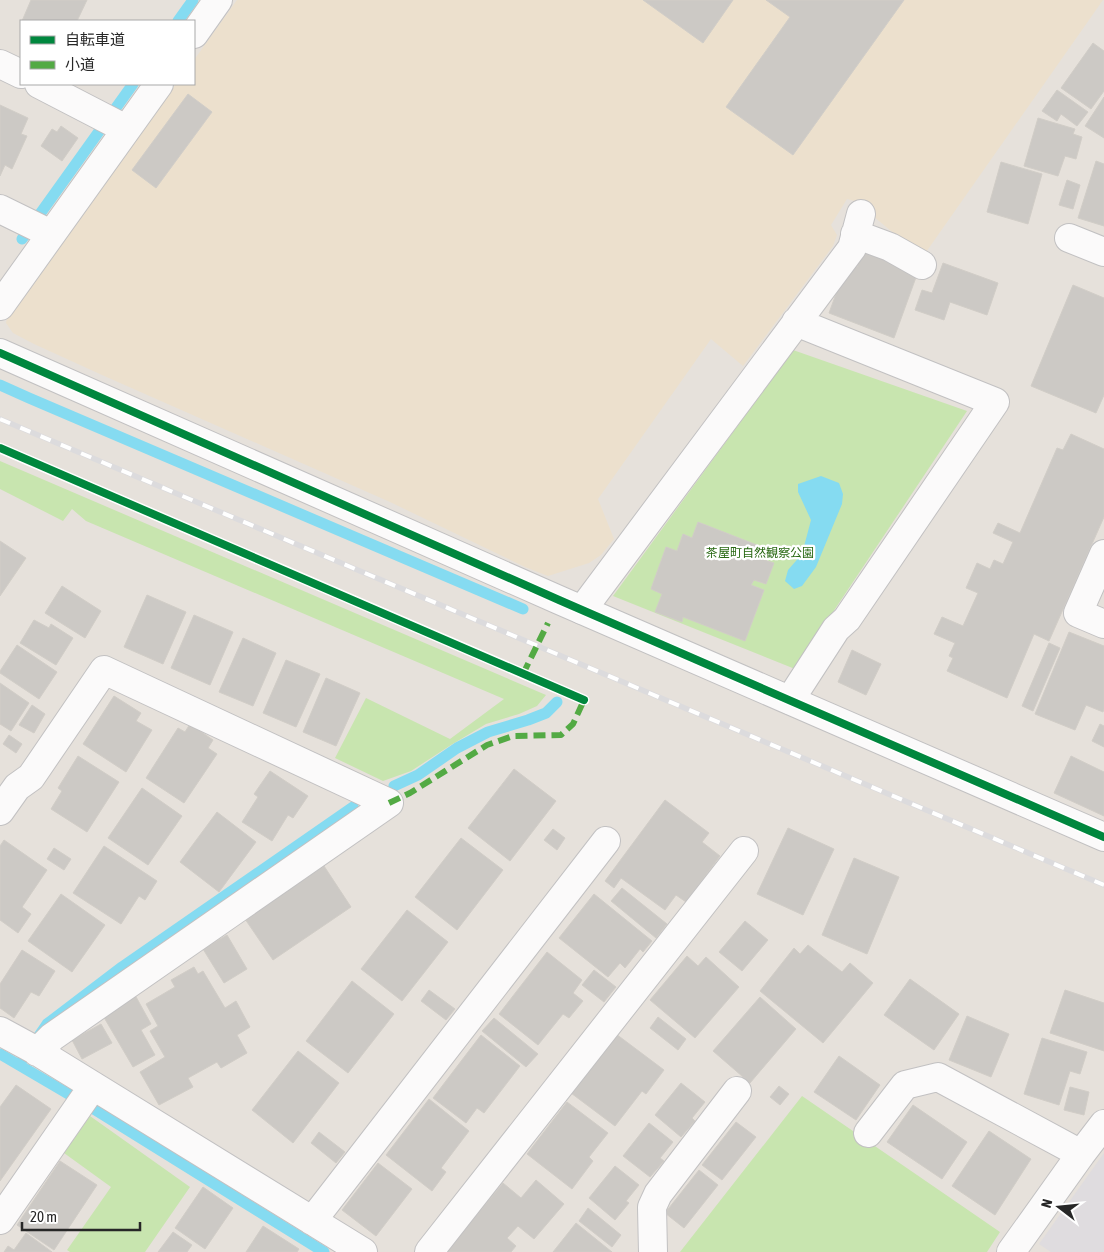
<svg xmlns="http://www.w3.org/2000/svg" width="1104" height="1252" viewBox="0 0 1104 1252" font-family="'Asap Condensed','Noto Sans JP',sans-serif">
  <style>
    .industrial { fill: #dfdcdf }
    .education { fill: #ece0cd; fill-rule: evenodd }
    .green { fill: #c8e5af }
    .water { fill: #85dbf1 }
    .lines { fill: none; stroke-linecap: round; stroke-linejoin: round }
    .stream { stroke: #85dbf1; stroke-width: 11 }
    .building { fill: #ccc9c5; stroke: #d1cdc7 }
    .minor-casing { stroke: #c2c1c2; stroke-width: 30 }
    .tertiary-casing { stroke: #c2c1c2; stroke-width: 30 }
    .minor { stroke: #fbfafa; stroke-width: 28 }
    .tertiary { stroke: #fbfafa; stroke-width: 28 }
    .rail-casing { stroke: #dcdbdd; stroke-width: 5.5 }
    .rail { stroke: #fff; stroke-width: 4; stroke-dasharray: 11; stroke-linecap: butt }
    .quiet { stroke: #53aa44; stroke-width: 6; stroke-dasharray: 12 6; stroke-linecap: butt }
    .cycleway-casing { stroke: #fff; stroke-width: 11 }
    .cycleway { stroke: #00873e; stroke-width: 8 }
    .labels { text-anchor: middle; stroke-width: 4.5; stroke-linejoin: round; paint-order: stroke }
    .park-label { font-size: 12px; fill: #286812; stroke: #fff }
  </style>
  <rect width="100%" height="100%" fill="#e6e1db"/>
  <path class="industrial" d="M 1104,1153 L 1104,1252 L 1051,1252 L 1039,1244 Z"/>
  <path class="education" d="M 237,0 L 643,0 L 703,43 L 733,0 L 766,0 L 790,17 L 726,107 L 793,155 L 904,0 L 1103,0 L 924,255 L 897,236 L 855,201 L 847,199 L 831,225 L 837,235 L 833,246 L 743,366 L 711,339 L 598,499 L 614,539 L 601,555 L 589,563 L 548,576 L 525,567 L 390,502 L 102,375 L 34,344 L 13,333 L 6,323 L 8,314 L 176,84 L 194,84 L 194,60 ZM 188,94 L 212,112 L 156,188 L 132,170 Z"/>
  <path class="green" d="M 793,350 L 967,411 L 795,669 L 613,596 Z
    M 0,461 L 546,695 L 537,706 L 519,714 L 486,724 L 451,745 L 411,771 L 383,781 L 335,758 L 366,698 L 450,739 L 504,699 L 86,521 L 72,509 L 63,521 L 0,489 Z
    M 802,1096 L 1000,1232 L 987,1252 L 680,1252 Z
    M 90,1116 L 190,1187 L 145,1252 L 70,1252 L 67,1250 L 111,1187 L 64,1153 Z"/>
  <path class="water" d="M 821,476 L 839,483 L 843,494 L 842,504 L 816,567 L 802,586 L 794,589 L 785,581 L 788,570 L 802,554 L 811,520 L 798,492 L 798,484 Z"/>
  <g class="lines">
    <path class="stream" d="M 178,21 L 193,0
      M 22,239 L 133,84
      M 0,385 L 29,398 L 523,609
      M 394,786 L 418,775 L 457,748 L 488,732 L 528,720 L 546,713 L 557,702
      M 0,1054 L 94,1109 L 324,1252
      M 19,1065 L 47,1024 L 122,967 L 353,807"/>
  </g>
  <path class="building" d="M 31,0 L 87,0 L 77,21 L 22,21 Z
    M 643,0 L 733,0 L 703,43 Z
    M 766,0 L 904,0 L 793,155 L 726,107 L 790,17 Z
    M 1093,43 L 1104,51 L 1104,91 L 1091,109 L 1061,88 Z
    M 1057,90 L 1088,112 L 1077,126 L 1061,114 L 1057,121 L 1042,111 Z
    M 188,94 L 212,112 L 156,188 L 132,170 Z
    M 1104,97 L 1104,138 L 1085,126 Z
    M 0,105 L 28,118 L 21,134 L 27,136 L 12,169 L 5,165 L 0,176 Z
    M 1038,118 L 1075,129 L 1073,134 L 1082,137 L 1076,159 L 1065,156 L 1058,176 L 1024,166 Z
    M 61,126 L 78,138 L 62,161 L 41,146 L 52,129 L 57,132 Z
    M 1096,161 L 1104,164 L 1104,226 L 1078,218 Z
    M 1001,162 L 1042,174 L 1028,224 L 987,212 Z
    M 1067,180 L 1080,185 L 1073,209 L 1059,205 Z
    M 864,249 L 919,269 L 894,338 L 829,313 L 847,264 L 857,267 Z
    M 943,263 L 998,283 L 987,315 L 950,302 L 944,320 L 915,310 L 922,290 L 932,293 Z
    M 1073,285 L 1104,298 L 1104,395 L 1096,413 L 1031,386 Z
    M 1071,434 L 1104,449 L 1104,517 L 1049,641 L 1034,634 L 1007,698 L 947,671 L 953,658 L 949,656 L 955,643 L 934,634 L 942,617 L 963,626 L 978,593 L 966,588 L 977,563 L 990,569 L 994,560 L 1003,564 L 1013,542 L 993,533 L 998,523 L 1020,533 L 1057,448 L 1063,450 Z
    M 698,522 L 767,549 L 762,559 L 774,563 L 766,584 L 754,580 L 751,585 L 764,590 L 745,641 L 683,617 L 682,622 L 655,612 L 662,594 L 651,589 L 666,547 L 677,551 L 683,534 L 692,538 Z
    M 0,541 L 26,558 L 0,596 Z
    M 62,586 L 101,611 L 85,638 L 45,613 Z
    M 147,595 L 186,612 L 163,664 L 124,647 Z
    M 194,615 L 233,632 L 210,685 L 171,668 Z
    M 34,620 L 49,628 L 51,624 L 73,638 L 56,665 L 20,643 Z
    M 1069,632 L 1104,646 L 1104,709 L 1103,712 L 1086,705 L 1075,730 L 1035,714 Z
    M 243,638 L 276,653 L 253,706 L 219,692 Z
    M 1049,643 L 1060,648 L 1033,711 L 1022,706 Z
    M 17,645 L 57,672 L 39,699 L 0,673 L 0,671 Z
    M 852,650 L 881,664 L 866,695 L 838,682 Z
    M 286,660 L 320,674 L 296,727 L 263,713 Z
    M 326,678 L 360,693 L 336,746 L 303,732 Z
    M 0,683 L 29,703 L 11,731 L 0,724 Z
    M 114,696 L 141,713 L 136,721 L 152,730 L 126,772 L 83,744 Z
    M 32,705 L 45,714 L 34,733 L 19,725 Z
    M 190,724 L 213,740 L 208,748 L 217,754 L 184,803 L 146,778 L 178,728 L 185,732 Z
    M 1100,724 L 1104,726 L 1104,747 L 1092,741 Z
    M 9,735 L 22,744 L 16,753 L 3,744 Z
    M 78,756 L 119,782 L 87,832 L 51,809 L 62,791 L 58,788 Z
    M 1071,756 L 1104,772 L 1104,816 L 1054,793 Z
    M 514,769 L 556,801 L 510,861 L 468,828 Z
    M 270,771 L 308,796 L 293,818 L 288,815 L 272,841 L 242,822 L 258,797 L 254,794 Z
    M 142,788 L 182,816 L 148,865 L 108,838 Z
    M 665,800 L 709,833 L 702,842 L 720,856 L 686,902 L 676,895 L 665,910 L 621,878 L 614,888 L 605,881 Z
    M 217,812 L 256,842 L 219,892 L 180,862 Z
    M 788,828 L 834,849 L 803,915 L 757,894 Z
    M 553,829 L 565,838 L 557,850 L 544,840 Z
    M 461,838 L 503,870 L 457,930 L 415,897 Z
    M 4,840 L 47,870 L 22,907 L 31,914 L 18,933 L 0,920 L 0,846 Z
    M 104,846 L 157,881 L 145,900 L 139,896 L 121,924 L 73,893 Z
    M 54,848 L 71,859 L 64,870 L 47,859 Z
    M 854,858 L 899,877 L 867,954 L 822,935 Z
    M 324,866 L 351,907 L 273,960 L 245,919 Z
    M 622,888 L 667,924 L 656,938 L 611,901 Z
    M 61,894 L 105,925 L 72,972 L 28,941 Z
    M 594,894 L 652,941 L 643,952 L 640,949 L 625,968 L 620,963 L 608,977 L 559,938 Z
    M 407,910 L 448,942 L 402,1001 L 361,969 Z
    M 745,921 L 768,940 L 742,971 L 719,952 Z
    M 227,935 L 247,969 L 224,983 L 203,949 Z
    M 808,945 L 842,972 L 850,963 L 873,983 L 823,1043 L 760,991 L 794,948 L 800,954 Z
    M 22,950 L 55,971 L 39,996 L 31,992 L 14,1018 L 0,1008 L 0,984 Z
    M 547,952 L 582,980 L 573,993 L 583,1001 L 569,1018 L 563,1014 L 538,1045 L 499,1014 Z
    M 687,956 L 698,966 L 706,957 L 739,987 L 695,1038 L 650,1000 Z
    M 194,967 L 198,974 L 203,971 L 225,1008 L 236,1001 L 250,1027 L 237,1035 L 247,1053 L 221,1068 L 217,1062 L 188,1078 L 193,1087 L 159,1105 L 140,1072 L 165,1057 L 150,1031 L 158,1026 L 146,1004 L 175,987 L 171,980 Z
    M 594,970 L 616,987 L 604,1002 L 582,985 Z
    M 910,979 L 959,1014 L 934,1050 L 884,1015 Z
    M 352,981 L 394,1014 L 348,1073 L 306,1041 Z
    M 429,990 L 455,1009 L 446,1020 L 421,1001 Z
    M 1065,990 L 1104,1003 L 1104,1051 L 1050,1033 Z
    M 135,995 L 151,1024 L 141,1030 L 155,1055 L 133,1067 L 102,1014 Z
    M 760,997 L 796,1029 L 750,1083 L 713,1051 Z
    M 967,1016 L 1009,1034 L 991,1077 L 949,1060 Z
    M 658,1017 L 686,1039 L 678,1050 L 650,1028 Z
    M 494,1018 L 538,1054 L 526,1067 L 482,1031 Z
    M 101,1024 L 112,1043 L 82,1059 L 72,1040 Z
    M 616,1034 L 664,1070 L 646,1094 L 642,1091 L 615,1126 L 571,1093 Z
    M 481,1035 L 520,1066 L 484,1113 L 477,1108 L 466,1123 L 433,1098 Z
    M 1042,1038 L 1087,1052 L 1080,1074 L 1070,1071 L 1059,1105 L 1024,1094 Z
    M 298,1051 L 339,1083 L 293,1143 L 252,1110 Z
    M 839,1056 L 880,1085 L 856,1120 L 814,1092 Z
    M 681,1083 L 705,1102 L 692,1118 L 695,1121 L 681,1137 L 655,1115 Z
    M 16,1085 L 51,1109 L 0,1181 L 0,1107 Z
    M 779,1086 L 789,1094 L 780,1105 L 770,1097 Z
    M 1070,1087 L 1089,1092 L 1084,1115 L 1064,1110 Z
    M 429,1099 L 469,1131 L 441,1168 L 446,1172 L 432,1191 L 386,1155 Z
    M 567,1102 L 608,1133 L 589,1157 L 593,1161 L 572,1189 L 527,1154 Z
    M 913,1105 L 967,1142 L 942,1179 L 887,1142 Z
    M 736,1122 L 756,1137 L 722,1180 L 702,1165 Z
    M 649,1123 L 673,1142 L 660,1158 L 664,1161 L 650,1177 L 623,1156 Z
    M 989,1131 L 1031,1159 L 995,1215 L 952,1186 Z
    M 319,1132 L 345,1152 L 336,1163 L 311,1143 Z
    M 60,1161 L 97,1185 L 54,1250 L 17,1225 Z
    M 378,1163 L 412,1189 L 376,1236 L 342,1210 Z
    M 615,1166 L 639,1185 L 626,1201 L 629,1203 L 615,1220 L 589,1198 Z
    M 699,1170 L 718,1185 L 684,1228 L 665,1213 Z
    M 536,1180 L 564,1204 L 534,1239 L 518,1226 L 507,1238 L 516,1246 L 511,1252 L 446,1252 L 503,1183 L 521,1198 Z
    M 203,1187 L 233,1208 L 205,1249 L 175,1228 Z
    M 588,1208 L 621,1235 L 612,1247 L 579,1221 Z
    M 576,1223 L 612,1252 L 553,1252 Z
    M 263,1226 L 299,1249 L 297,1252 L 246,1252 Z
    M 173,1232 L 192,1245 L 187,1252 L 158,1252 Z
    M 26,1233 L 52,1252 L 4,1252 L 8,1246 L 14,1250 Z"/>
  <g class="lines">
    <defs>
      <path id="minor" d="M 194,34 L 218,0
        M 0,64 L 21,74
        M 39,84 L 126,129
        M 0,209 L 51,234
        M 855,234 L 890,247 L 922,265
        M 1069,238 L 1104,252
        M 0,306 L 159,84
        M 1104,554 L 1078,613 L 1104,624
        M 582,610 L 852,248 L 861,214
        M 790,700 L 836,629 L 847,619 L 995,402 L 796,322
        M 0,811 L 17,787 L 31,777 L 104,670 L 389,803
        M 0,1031 L 35,1050 L 363,1252
        M 37,1052 L 52,1037 L 389,803
        M 868,1133 L 905,1085 L 938,1077 L 1081,1154
        M 0,1220 L 93,1086
        M 312,1221 L 606,841
        M 429,1252 L 744,851
        M 653,1252 L 652,1207 L 658,1194 L 737,1091
        M 1011,1252 L 1081,1154 L 1104,1124"/>
      <path id="tertiary" d="M 0,353 L 559,600 L 1104,837"/>
    </defs>
    <use href="#minor" class="minor-casing"/>
    <use href="#tertiary" class="tertiary-casing"/>
    <use href="#minor" class="minor"/>
    <use href="#tertiary" class="tertiary"/>
    <defs>
      <path id="rail" d="M 0,419 L 1104,885"/>
    </defs>
    <use href="#rail" class="rail-casing"/>
    <use href="#rail" class="rail"/>
    <path class="quiet" d="M 523,674 L 548,623
      M 389,803 L 410,793 L 487,745 L 513,736 L 561,735 L 573,724 L 584,700 L 580,699"/>
    <defs>
      <path id="cycleway" d="M 0,353 L 559,600 L 1104,837
        M 0,448 L 584,700"/>
    </defs>
    <use href="#cycleway" class="cycleway-casing"/>
    <use href="#cycleway" class="cycleway"/>
  </g>
  <g class="labels">
    <g class="park-label">
      <text x="760" y="557">茶屋町自然観察公園</text>
    </g>
  </g>
  <rect x="20" y="20" width="175" height="65" fill="#ffffff" stroke="#a9a9a9"/>
  <rect x="30" y="36" width="25" height="8" fill="#00873e" stroke="#a9a9a9"/>
  <text x="65" y="45" font-size="15" fill="#272727">自転車道</text>
  <rect x="30" y="61" width="25" height="8" fill="#53aa44" stroke="#a9a9a9"/>
  <text x="65" y="70" font-size="15" fill="#272727">小道</text>
  <g transform="translate(1059 1207) rotate(286)" stroke="#ffffff" stroke-width="4" paint-order="stroke">
  <path d="M0-4L9 19L0 12L-9 19Z" fill="#272727"/>
  <text y="-8" font-size="14" font-weight="bold" text-anchor="middle" fill="#272727">N</text>
  </g>
  <path d="M22 1222v8h118v-8" fill="none" stroke="#272727" stroke-width="2.5"/>
  <text x="30" y="1222" font-size="15" fill="#272727" stroke="#ffffff" stroke-width="4" paint-order="stroke">20 m</text>
</svg>
